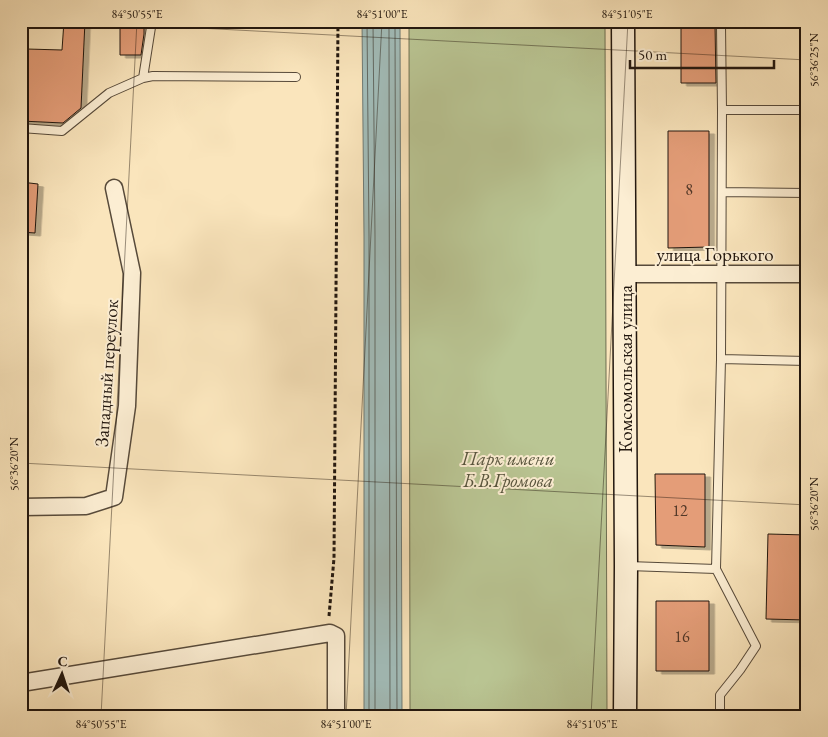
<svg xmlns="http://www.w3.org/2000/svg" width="828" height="737" viewBox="0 0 828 737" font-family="'EB Garamond',serif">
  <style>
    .green { fill: #bac694; stroke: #6e6e51 }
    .water { fill: #a2bdba; stroke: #6e7a75 }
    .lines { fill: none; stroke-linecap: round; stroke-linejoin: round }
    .shore { stroke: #626a64; stroke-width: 1 }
    .building { fill: #e49d78; stroke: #21160e; filter: url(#shadow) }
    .service-casing { stroke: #574a3a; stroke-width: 10 }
    .minor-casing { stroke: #574a3a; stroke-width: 19 }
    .secondary-casing { stroke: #21160e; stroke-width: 25 }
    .path { stroke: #21160e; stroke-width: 3; stroke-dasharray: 4 2.5; stroke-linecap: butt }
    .service { stroke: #fceed3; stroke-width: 8 }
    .minor { stroke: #fceed3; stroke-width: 16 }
    .secondary { stroke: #fceed3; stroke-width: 22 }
    .ticks { fill: none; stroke: #21160e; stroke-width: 1; stroke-opacity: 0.45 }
    .labels { text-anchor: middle; stroke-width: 4; stroke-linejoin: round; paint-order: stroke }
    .number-label { font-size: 16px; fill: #523828 }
    .street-label { font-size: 19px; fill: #21160e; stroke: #fceed3 }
    .park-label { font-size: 19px; font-style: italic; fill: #57543d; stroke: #fceed3 }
    .neatline { fill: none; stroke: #21160e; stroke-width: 2 }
    .ticks-label { font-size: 12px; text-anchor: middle; fill: #21160e }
  </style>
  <defs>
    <filter id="shadow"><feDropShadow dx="5.5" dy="3" stdDeviation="0" flood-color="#0004"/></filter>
  </defs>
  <rect width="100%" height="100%" fill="#fae5bc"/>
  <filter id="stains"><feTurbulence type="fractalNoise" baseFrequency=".004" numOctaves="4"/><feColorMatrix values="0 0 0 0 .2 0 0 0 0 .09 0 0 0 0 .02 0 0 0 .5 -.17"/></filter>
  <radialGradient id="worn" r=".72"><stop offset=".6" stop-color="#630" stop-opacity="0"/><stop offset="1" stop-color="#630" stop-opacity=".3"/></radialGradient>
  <path class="green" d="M 409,21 L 605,21 L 607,716 L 410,716 Z"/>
  <path class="water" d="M 362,21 L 400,21 L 402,716 L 364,716 L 364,236 Z"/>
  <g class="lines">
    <path class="shore" d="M 367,21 L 369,236 L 369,716
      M 373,21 L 375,236 L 375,716
      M 389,21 L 390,716
      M 395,21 L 397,716"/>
  </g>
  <path class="building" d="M 64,21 L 85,21 L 81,108 L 63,123 L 21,121 L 21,90 L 25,90 L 27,49 L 62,50 Z
    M 120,21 L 144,21 L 144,34 L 141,55 L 120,55 Z
    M 681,21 L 718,21 L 715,26 L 716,83 L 681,83 Z
    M 668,131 L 709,131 L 709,247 L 668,248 Z
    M 21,182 L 38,184 L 35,233 L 21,232 Z
    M 655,474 L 705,474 L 705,547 L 656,545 Z
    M 768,534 L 807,535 L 807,620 L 766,619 Z
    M 656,601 L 709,601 L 709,671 L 656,671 Z"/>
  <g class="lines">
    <defs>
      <path id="service" d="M 152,21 L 143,78 L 153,76 L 296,77
        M 721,26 L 722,110
        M 21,128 L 62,131 L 109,93 L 143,78
        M 722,192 L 807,193
        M 721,359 L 807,361
        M 628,566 L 716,569 L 756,646 L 740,670 L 720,695 L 720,716
        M 716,569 L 721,359 L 722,110 L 807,110"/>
      <path id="minor" d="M 624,274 L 807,274
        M 21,507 L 86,506 L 114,497 L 127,406 L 132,273 L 114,188
        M 21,683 L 330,633 L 336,636 L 336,716"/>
      <path id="secondary" d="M 623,21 L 626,566 L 625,716"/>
    </defs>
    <use href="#service" class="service-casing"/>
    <use href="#minor" class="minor-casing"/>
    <use href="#secondary" class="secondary-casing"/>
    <path class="path" d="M 329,616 L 334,558 L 338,21"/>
    <use href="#service" class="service"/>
    <use href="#minor" class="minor"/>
    <use href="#secondary" class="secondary"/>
  </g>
  <path class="ticks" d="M 65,21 L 807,60M 21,463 L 807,505M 101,716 L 137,21M 346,716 L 382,21M 591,716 L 628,21"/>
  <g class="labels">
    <g class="number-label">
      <text x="689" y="195">8</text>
      <text x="680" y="516">12</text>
      <text x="682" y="642">16</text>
    </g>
    <g class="street-label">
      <text x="715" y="261">улица Горького</text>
      <text transform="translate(625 369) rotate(-90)" y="7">Комсомольская улица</text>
      <text transform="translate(106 373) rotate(-86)" y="7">Западный переулок</text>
    </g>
    <g class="park-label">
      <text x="508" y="465">Парк имени<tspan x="508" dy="22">Б.В.Громова</tspan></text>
    </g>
  </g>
  <rect width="828" height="737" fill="none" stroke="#fae5bc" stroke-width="55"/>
  <g transform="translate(62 674) rotate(3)" stroke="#fceed3" stroke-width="4" paint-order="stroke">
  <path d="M0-4L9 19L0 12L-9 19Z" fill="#21160e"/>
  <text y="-8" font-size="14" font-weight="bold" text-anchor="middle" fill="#21160e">С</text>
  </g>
  <path d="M630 60v8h144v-8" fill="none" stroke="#21160e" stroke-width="2.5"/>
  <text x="638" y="60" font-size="15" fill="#21160e" stroke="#fceed3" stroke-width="4" paint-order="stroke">50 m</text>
  <rect x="28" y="28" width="772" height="682" class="neatline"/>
  <g class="ticks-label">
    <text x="137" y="18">84°50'55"E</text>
    <text x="382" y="18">84°51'00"E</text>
    <text x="627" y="18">84°51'05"E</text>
    <text transform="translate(814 60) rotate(-90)" y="4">56°36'25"N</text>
    <text transform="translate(14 464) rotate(-90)" y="4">56°36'20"N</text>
    <text transform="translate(814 504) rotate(-90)" y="4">56°36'20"N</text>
    <text x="101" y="728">84°50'55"E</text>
    <text x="346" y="728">84°51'00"E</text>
    <text x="592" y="728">84°51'05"E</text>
  </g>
  <rect width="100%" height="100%" filter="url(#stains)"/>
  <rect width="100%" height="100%" fill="url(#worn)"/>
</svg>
